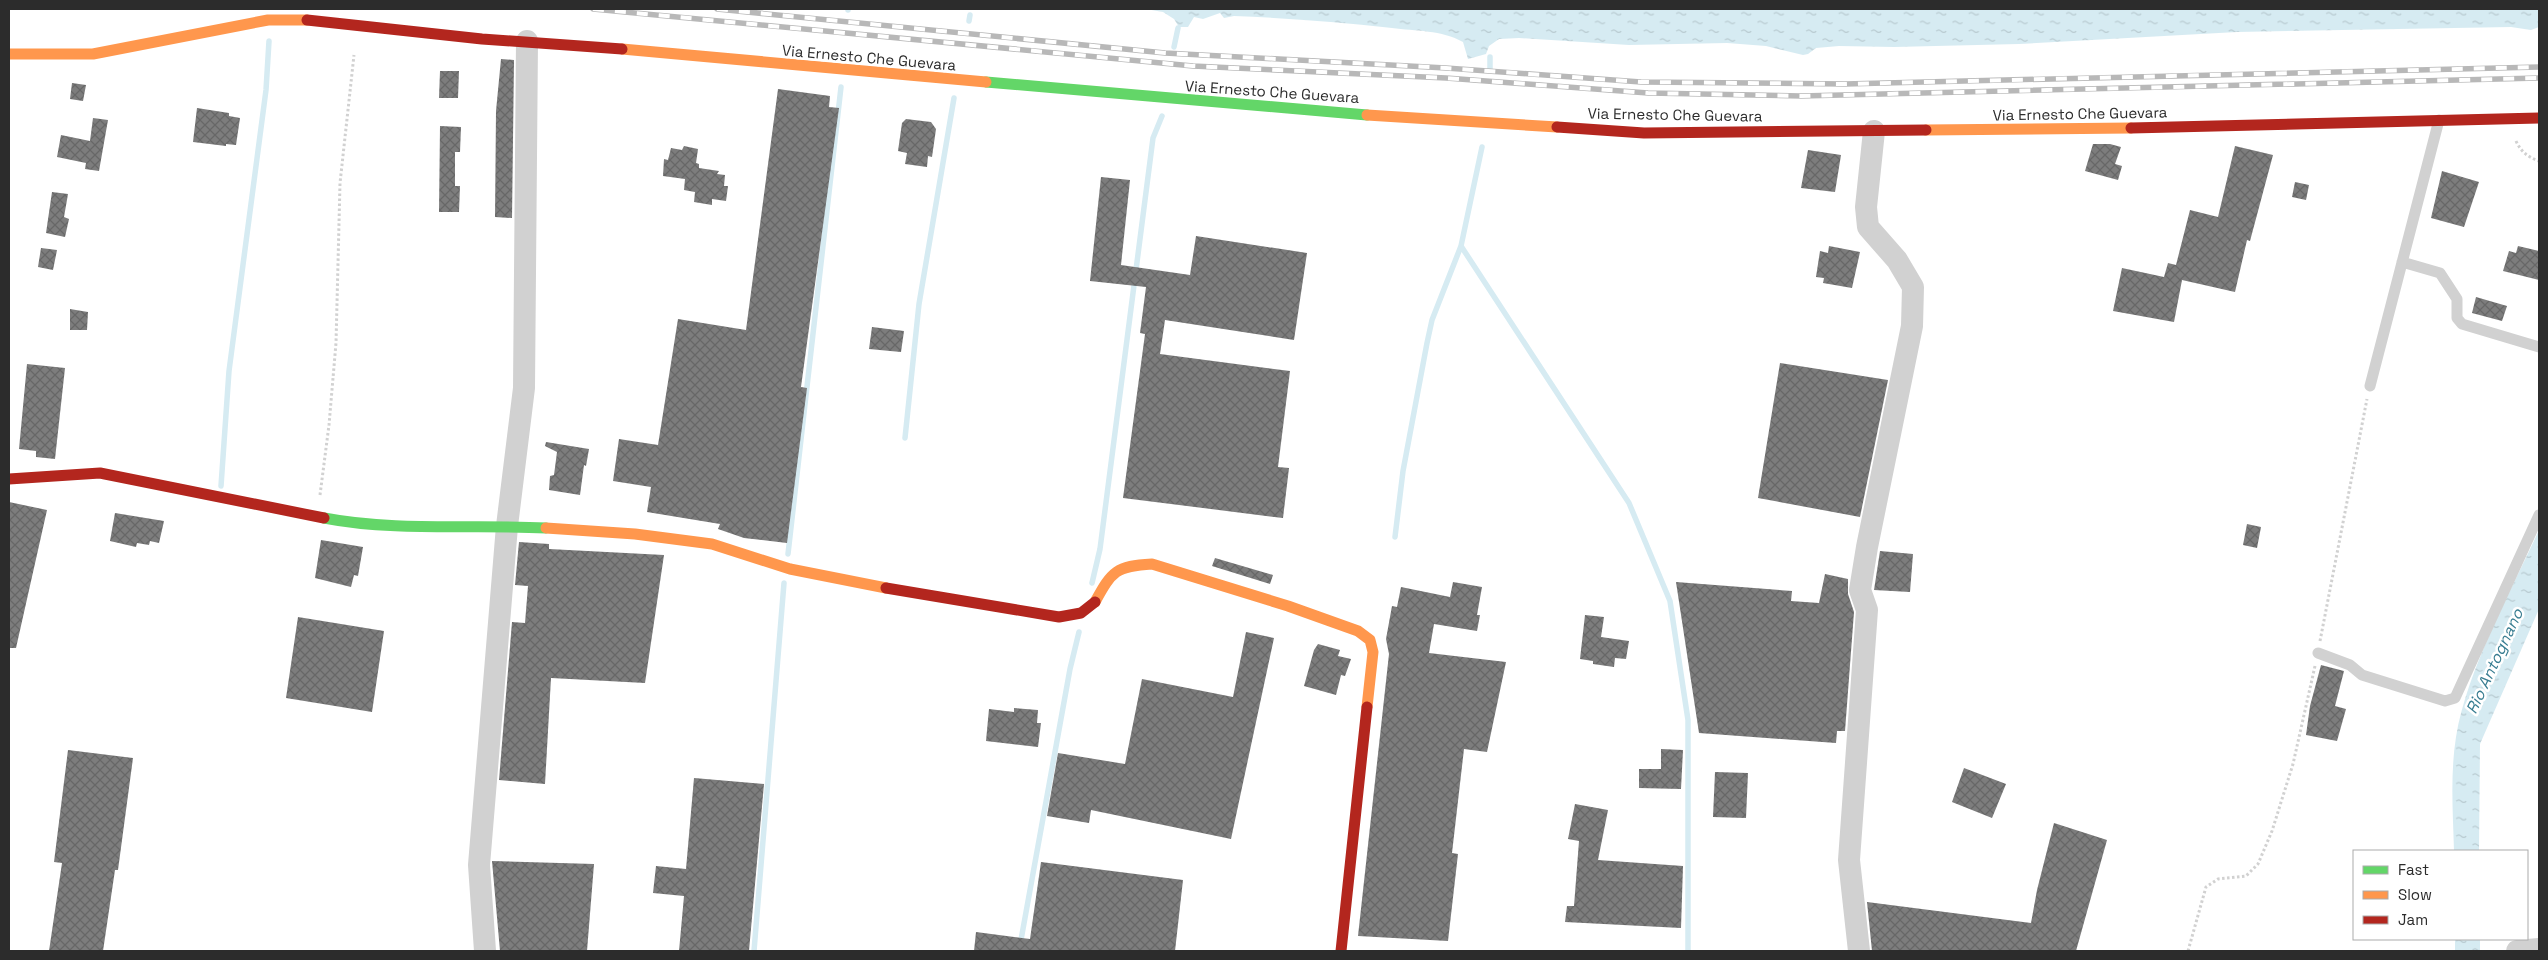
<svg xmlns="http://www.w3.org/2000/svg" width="2548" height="960" viewBox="0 0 2548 960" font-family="'Space Grotesk',sans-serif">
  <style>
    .water { fill: url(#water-ripples) }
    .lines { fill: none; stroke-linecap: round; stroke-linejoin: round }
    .stream { stroke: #d6ebf2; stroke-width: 5.5 }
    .building { fill: url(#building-cross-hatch) }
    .path { stroke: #d1d1d1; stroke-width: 3; stroke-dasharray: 2.5 2.5; stroke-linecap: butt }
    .lane { stroke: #d1d1d1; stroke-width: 11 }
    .street { stroke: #d1d1d1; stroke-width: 22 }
    .fast { stroke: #63d668; stroke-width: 11 }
    .slow { stroke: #ff974d; stroke-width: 11 }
    .jam { stroke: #b3261e; stroke-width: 11 }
    .rail-casing { stroke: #b8b8b8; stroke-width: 5.5 }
    .rail { stroke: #fff; stroke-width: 4; stroke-dasharray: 11; stroke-linecap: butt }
    .labels { text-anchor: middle; stroke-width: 5; stroke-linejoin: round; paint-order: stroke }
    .street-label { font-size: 15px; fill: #2c2c2c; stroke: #fff }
    .water-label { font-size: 16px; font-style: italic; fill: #387d91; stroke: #fff }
  </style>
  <defs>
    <pattern id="water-ripples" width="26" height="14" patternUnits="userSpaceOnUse" patternTransform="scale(1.25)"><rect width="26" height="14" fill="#d6ebf2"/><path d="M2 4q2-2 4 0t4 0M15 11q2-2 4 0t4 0" fill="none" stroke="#b8cad0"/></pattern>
    <pattern id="building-cross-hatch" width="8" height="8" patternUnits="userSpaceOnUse" patternTransform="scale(1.25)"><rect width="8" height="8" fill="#7d7d7d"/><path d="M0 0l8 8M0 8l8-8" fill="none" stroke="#676767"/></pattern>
  </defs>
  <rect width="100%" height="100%" fill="#fff"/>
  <path class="water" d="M 1146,9 L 2539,9 L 2539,27 L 2531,30 L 2511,27 L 2237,32 L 2019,44 L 1894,47 L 1839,46 L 1816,48 L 1808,54 L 1803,55 L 1766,46 L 1727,43 L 1629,45 L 1519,38 L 1499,39 L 1489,46 L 1486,54 L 1468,59 L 1463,42 C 1442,30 1415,31 1392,28 C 1339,22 1286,18 1234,16 L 1224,18 L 1220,13 L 1203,19 L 1194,17 L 1188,27 L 1179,27 L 1174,19 L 1163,12 Z
    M 2539,530 L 2539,609 L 2480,744 L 2479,851 L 2454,851 C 2453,814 2450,775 2456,737 C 2467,670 2510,593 2539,530 Z
    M 2455,939 L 2480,939 L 2480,951 L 2455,951 Z"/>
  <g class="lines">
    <path class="stream" d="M 848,10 L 848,9
      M 969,21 L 970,15
      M 1174,47 L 1178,28
      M 1490,69 L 1490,57
      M 1461,246 L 1629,503 L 1670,601 L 1688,720 L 1688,951
      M 905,438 L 919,304 L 954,98
      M 221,486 L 229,371 L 266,90 L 269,41
      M 1395,537 L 1403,471 L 1427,343 L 1432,320 L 1461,246 L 1482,147
      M 788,554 L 841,87
      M 1092,583 L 1100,549 L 1153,138 L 1162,116
      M 754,951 L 784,583
      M 1019,951 L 1070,669 L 1079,632"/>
  </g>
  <path class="building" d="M 501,59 L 514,60 L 512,218 L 495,217 L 496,111 Z
    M 440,71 L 459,71 L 458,98 L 439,98 Z
    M 72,83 L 86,85 L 83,101 L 70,99 Z
    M 778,89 L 830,96 L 829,107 L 839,108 L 801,387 L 807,388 L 787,543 L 744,538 L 718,529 L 720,524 L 647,512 L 651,487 L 613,481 L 619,439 L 658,445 L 678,319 L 746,330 Z
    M 197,108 L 229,113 L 229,116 L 240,118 L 236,145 L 226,144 L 226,146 L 193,142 Z
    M 93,118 L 108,120 L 99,171 L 85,169 L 86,163 L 57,157 L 61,135 L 90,141 Z
    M 906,119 L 931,122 L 936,129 L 932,157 L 928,156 L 927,167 L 905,164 L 907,153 L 898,151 L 902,123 Z
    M 440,126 L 461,127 L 460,152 L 455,152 L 455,186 L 460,186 L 459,212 L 439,212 Z
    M 2093,144 L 2110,144 L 2121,147 L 2115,164 L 2122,166 L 2118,180 L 2085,171 Z
    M 684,146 L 698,149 L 696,163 L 699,164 L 699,168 L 719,171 L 717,174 L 725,175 L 724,186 L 728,186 L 726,201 L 712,199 L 712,205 L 694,202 L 695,192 L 684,190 L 685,179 L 663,176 L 664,159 L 668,160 L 671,148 L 682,150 Z
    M 2235,146 L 2273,155 L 2250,241 L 2247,240 L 2235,292 L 2182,280 L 2174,322 L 2113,311 L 2122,268 L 2164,277 L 2168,263 L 2176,265 L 2190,210 L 2218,217 Z
    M 1808,150 L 1841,155 L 1835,192 L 1801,188 Z
    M 2442,171 L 2479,182 L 2464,227 L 2431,218 Z
    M 1101,177 L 1130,180 L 1121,265 L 1190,275 L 1196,236 L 1307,253 L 1294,340 L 1165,320 L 1160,354 L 1290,371 L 1278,467 L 1289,468 L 1283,518 L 1123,498 L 1145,334 L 1140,333 L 1146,287 L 1090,281 Z
    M 2295,182 L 2309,185 L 2306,200 L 2292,197 Z
    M 52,192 L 68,194 L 64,217 L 69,219 L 65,237 L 46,233 Z
    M 1829,246 L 1860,252 L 1852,288 L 1823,283 L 1824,278 L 1816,277 L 1820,251 L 1828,253 Z
    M 2518,246 L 2539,251 L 2539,280 L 2503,271 L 2509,251 L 2516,253 Z
    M 41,248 L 57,250 L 53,270 L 38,267 Z
    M 2476,297 L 2507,306 L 2502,321 L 2472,313 Z
    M 70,309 L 88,312 L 87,330 L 70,330 Z
    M 872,327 L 904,331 L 901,352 L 869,349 Z
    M 1780,363 L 1888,380 L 1860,517 L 1758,498 Z
    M 27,364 L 65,368 L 55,459 L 36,457 L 36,451 L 19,449 Z
    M 546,442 L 589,449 L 586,466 L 584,465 L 580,495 L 549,490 L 550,476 L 554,475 L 557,452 L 545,446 Z
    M 9,502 L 47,510 L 16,648 L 9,648 Z
    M 115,513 L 164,521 L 159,543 L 150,541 L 149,545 L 137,543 L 136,547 L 110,541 Z
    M 2247,524 L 2261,527 L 2257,548 L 2243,545 Z
    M 321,540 L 363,547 L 358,576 L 354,575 L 351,587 L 315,578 Z
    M 519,542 L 549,544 L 549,549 L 664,555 L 645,683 L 551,678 L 545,784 L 499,780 L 512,622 L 525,623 L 528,586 L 515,585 Z
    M 1880,551 L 1913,554 L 1910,592 L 1874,590 Z
    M 1215,558 L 1273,575 L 1270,584 L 1212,566 Z
    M 1825,574 L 1848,579 L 1848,594 L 1854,612 L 1845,731 L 1837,731 L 1836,743 L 1699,733 L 1676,582 L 1792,591 L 1791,601 L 1819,603 Z
    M 1453,582 L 1482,587 L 1477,615 L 1480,615 L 1477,631 L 1434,624 L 1429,653 L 1506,662 L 1487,752 L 1464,749 L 1452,853 L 1458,854 L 1448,941 L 1358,936 L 1389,654 L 1386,639 L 1392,606 L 1397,607 L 1401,587 L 1450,597 Z
    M 1585,615 L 1604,617 L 1601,637 L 1629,641 L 1626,659 L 1615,658 L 1614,667 L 1593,664 L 1593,661 L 1580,659 Z
    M 298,617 L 384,631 L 372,712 L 286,698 Z
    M 1246,632 L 1274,638 L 1231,839 L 1091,810 L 1089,823 L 1047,816 L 1058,753 L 1125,764 L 1142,679 L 1233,697 Z
    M 1318,644 L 1340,650 L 1338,656 L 1351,659 L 1345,676 L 1341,675 L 1336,695 L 1304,686 L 1314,650 Z
    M 2321,665 L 2344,671 L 2335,706 L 2346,709 L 2337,741 L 2306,735 L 2310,706 Z
    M 1014,708 L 1038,710 L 1037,723 L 1041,723 L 1038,747 L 986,741 L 989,709 L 1014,712 Z
    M 1661,749 L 1683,750 L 1681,789 L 1639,788 L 1639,769 L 1661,769 Z
    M 68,750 L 133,758 L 118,870 L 115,870 L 103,951 L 49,951 L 62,863 L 54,862 Z
    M 1964,768 L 2006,784 L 1992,818 L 1952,802 Z
    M 1715,772 L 1748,773 L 1746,818 L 1713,817 Z
    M 694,778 L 764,784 L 749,951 L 679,951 L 684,896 L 653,893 L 656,866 L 686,869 Z
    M 1575,804 L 1608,810 L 1598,860 L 1683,866 L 1681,928 L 1565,922 L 1567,906 L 1574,906 L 1579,841 L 1568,839 Z
    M 2054,823 L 2107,840 L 2076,951 L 1872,951 L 1867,902 L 2031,923 L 2037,890 Z
    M 492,861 L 594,864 L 587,951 L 500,951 Z
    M 1041,862 L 1183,880 L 1175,951 L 974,951 L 976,932 L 1030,939 Z"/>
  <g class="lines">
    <path class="path" d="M 2516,141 C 2521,152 2528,157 2539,161
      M 320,495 L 329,425 L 336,343 L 340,183 L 354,55
      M 2320,641 L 2367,399
      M 2188,951 L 2206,887 L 2218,879 L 2246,876 L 2258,864 L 2272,831 L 2293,764 L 2315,666"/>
    <path class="lane" d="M 2402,262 L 2440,273 L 2457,299 L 2457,318 L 2462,324 L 2539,347
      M 2370,386 L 2439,120
      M 2318,653 L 2350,665 L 2362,675 L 2445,701 L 2455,698 L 2539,515"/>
    <path class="street" d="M 485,951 L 479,865 L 507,526 L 524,388 L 527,41
      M 1859,951 L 1849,860 L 1867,610 L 1860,590 L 1867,547 L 1912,326 L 1913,287 L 1897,260 L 1868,227 L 1866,207 L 1874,131
      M 2517,951 L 2539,949"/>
    <path class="fast" d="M 986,82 L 1367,115
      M 324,518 C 397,532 472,524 546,528"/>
    <path class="slow" d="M 622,49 L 986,82
      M 9,54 L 93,54 L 268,20 L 307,20
      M 1367,115 L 1557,127
      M 1926,130 L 2131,128
      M 546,528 L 635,534 L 712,544 L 790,569 L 886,588
      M 1095,602 C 1112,571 1116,566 1152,564 L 1288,606 L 1358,631 L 1370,640 L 1373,652 L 1367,707"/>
    <path class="jam" d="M 307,20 L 482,39 L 622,49
      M 1557,127 L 1644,133 L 1926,130
      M 2131,128 L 2539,118
      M 9,479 L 100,473 L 324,518
      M 886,588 L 1059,617 L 1081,613 L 1095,602
      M 1341,951 L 1367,707"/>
    <defs>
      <path id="rail" d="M 593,9 L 1193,66 L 1446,78 L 1648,93 L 1801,96 L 2539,78
        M 717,9 L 1165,53 L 1446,68 L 1641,82 L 1845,84 L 2539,67"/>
    </defs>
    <use href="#rail" class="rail-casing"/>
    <use href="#rail" class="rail"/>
  </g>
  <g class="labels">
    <g class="street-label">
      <text transform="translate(869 58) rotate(5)" y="5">Via Ernesto Che Guevara</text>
      <text transform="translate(1272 92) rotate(4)" y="5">Via Ernesto Che Guevara</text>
      <text transform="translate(2080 114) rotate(-1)" y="5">Via Ernesto Che Guevara</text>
      <text transform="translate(1675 115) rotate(1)" y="5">Via Ernesto Che Guevara</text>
    </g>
    <g class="water-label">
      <text transform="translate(2494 661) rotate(-65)" y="6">Rio Antognano</text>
    </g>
  </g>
  <rect width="2548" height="960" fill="none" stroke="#2c2c2c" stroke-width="20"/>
  <rect x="2353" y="850" width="175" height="90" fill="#ffffff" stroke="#ababab"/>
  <rect x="2363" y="866" width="25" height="8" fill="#63d668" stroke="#ababab"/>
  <text x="2398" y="875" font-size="15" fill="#2c2c2c">Fast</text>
  <rect x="2363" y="891" width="25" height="8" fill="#ff974d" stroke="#ababab"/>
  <text x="2398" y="900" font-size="15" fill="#2c2c2c">Slow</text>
  <rect x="2363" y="916" width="25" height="8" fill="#b3261e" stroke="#ababab"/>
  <text x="2398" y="925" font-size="15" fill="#2c2c2c">Jam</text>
</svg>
